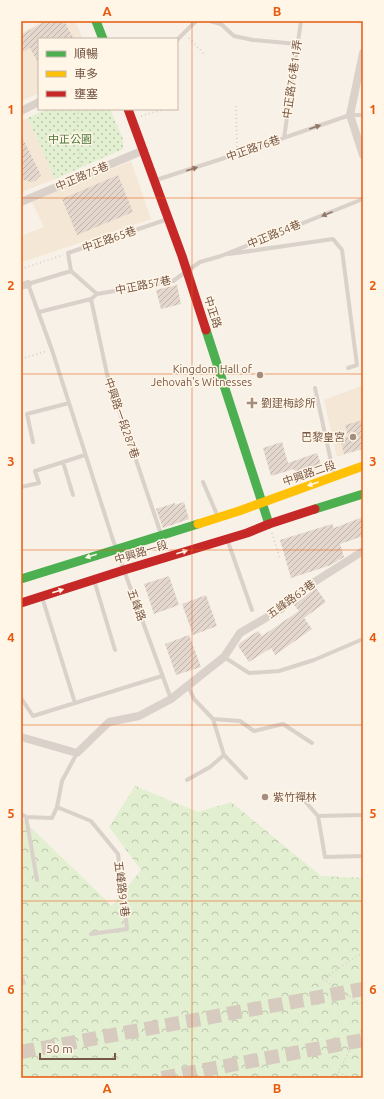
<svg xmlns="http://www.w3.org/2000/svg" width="384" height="1099" viewBox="0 0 384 1099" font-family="Ubuntu,'Noto Sans TC',sans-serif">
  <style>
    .residential { fill: #f4e7d6 }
    .forest { fill: url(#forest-crowns) }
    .park { fill: url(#park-dots) }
    .building { fill: url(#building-hatch) }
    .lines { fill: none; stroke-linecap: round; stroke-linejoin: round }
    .highway-tunnel { stroke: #d7cabe; stroke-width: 14; stroke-dasharray: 14 7; stroke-linecap: butt }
    .path { stroke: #dad1cb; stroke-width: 2; stroke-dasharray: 1 3; stroke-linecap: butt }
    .lane { stroke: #dad1cb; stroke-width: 4 }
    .street { stroke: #dad1cb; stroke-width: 8 }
    .fast { stroke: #4caf50; stroke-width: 9 }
    .slow { stroke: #ffc107; stroke-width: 9 }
    .jam { stroke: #c62828; stroke-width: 9 }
    .oneway { fill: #907666 }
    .oneway2 { fill: #fff6e8 }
    .grid { fill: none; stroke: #e8590c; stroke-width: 1; stroke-opacity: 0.55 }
    .poi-dot { fill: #a48d7e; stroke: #fff6e8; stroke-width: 1.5 }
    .labels { text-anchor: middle; stroke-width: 3; stroke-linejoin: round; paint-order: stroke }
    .street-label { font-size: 11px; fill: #775745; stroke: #fff6e8 }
    .park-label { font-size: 11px; fill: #4c7939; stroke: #fff6e8 }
    .poi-label { font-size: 11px; fill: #775745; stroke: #fff6e8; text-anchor: end }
    .neatline { fill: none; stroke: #e8590c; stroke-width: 1.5 }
    .grid-label { font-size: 13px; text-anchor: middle; font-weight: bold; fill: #e8590c }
  </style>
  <defs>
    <pattern id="forest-crowns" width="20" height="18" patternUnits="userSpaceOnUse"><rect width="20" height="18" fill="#e2efd0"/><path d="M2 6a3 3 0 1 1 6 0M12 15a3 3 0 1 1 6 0" fill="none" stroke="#bcc4ab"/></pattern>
    <pattern id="park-dots" width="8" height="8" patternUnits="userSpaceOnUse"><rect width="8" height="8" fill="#e2efd0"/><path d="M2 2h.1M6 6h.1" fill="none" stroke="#bcc4ab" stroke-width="1.8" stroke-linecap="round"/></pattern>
    <pattern id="building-hatch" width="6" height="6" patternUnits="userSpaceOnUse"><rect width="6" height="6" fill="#e4d8ce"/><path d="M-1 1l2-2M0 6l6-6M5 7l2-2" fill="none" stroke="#beb2a9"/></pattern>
  </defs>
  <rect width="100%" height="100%" fill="#f7f1e7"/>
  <path class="residential" d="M 43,21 L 75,21 L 83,39 L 39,39 L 39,93 L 21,101 L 21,33 Z
    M 28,118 L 55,179 L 21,192 L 21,121 Z
    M 131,161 L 151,219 L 22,262 L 21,236 L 44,227 L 32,202 Z
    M 363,385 L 363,449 L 337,457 L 324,400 Z"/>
  <path class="forest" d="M 135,786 L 198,812 L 231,802 L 321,876 L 363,878 L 363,1078 L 21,1078 L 21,818 L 112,906 L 141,870 L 109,827 Z"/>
  <path class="park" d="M 47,109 L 110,109 L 123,139 L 123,149 L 55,179 L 28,118 Z"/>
  <path class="building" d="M 46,21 L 64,21 L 74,39 L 39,39 L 39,64 L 30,48 L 21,53 L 21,35 Z
    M 21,135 L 41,175 L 35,181 L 31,182 L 21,179 Z
    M 118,175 L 133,212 L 77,235 L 62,199 Z
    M 177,285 L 181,304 L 161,309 L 156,290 Z
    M 363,420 L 363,449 L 344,454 L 340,438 L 348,436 L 345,425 Z
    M 282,442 L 288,463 L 317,453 L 322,467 L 297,476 L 294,469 L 271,476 L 263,448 Z
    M 184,502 L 189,519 L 163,528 L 156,509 L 175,503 L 175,505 Z
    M 363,517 L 363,536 L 340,544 L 344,557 L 331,565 L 291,578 L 280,540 L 332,524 L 334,528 Z
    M 169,576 L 179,605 L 154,614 L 144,584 Z
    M 316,588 L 326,602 L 304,618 L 312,629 L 275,655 L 271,648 L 249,662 L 238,646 L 240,643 L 258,631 L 262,636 L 299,611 L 294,605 Z
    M 206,595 L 217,626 L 193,635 L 182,604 Z
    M 189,635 L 201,667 L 176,675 L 165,644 Z"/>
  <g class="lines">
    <path class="highway-tunnel" d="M 21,1052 L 363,989
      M 162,1078 L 363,1040"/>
    <path class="path" d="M 189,38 L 205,55
      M 236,106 L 237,147
      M 78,109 L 77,131 L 81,168
      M 141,116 L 165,109
      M 21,269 L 63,255
      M 21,359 L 47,351
      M 272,533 L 280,559
      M 363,952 L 323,979 L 363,1005
      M 350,1078 L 338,1072 L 363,1027"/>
    <path class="lane" d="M 210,21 L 221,24 L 234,36 L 253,40 L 297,44
      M 177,40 L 196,21
      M 284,138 L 301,21
      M 156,180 L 237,154 L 350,115 L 363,115
      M 229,254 L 333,239 L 342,250 L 357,365 L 348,368
      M 71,271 L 68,253 L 168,219
      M 97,294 L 71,271 L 28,284 L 52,350 L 113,540 L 171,699
      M 91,299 L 107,374 L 161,534
      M 39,312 L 91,299 L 97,294 L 173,281 L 200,262 L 221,256 L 363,199
      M 315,388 L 334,475
      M 33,442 L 27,414 L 69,403
      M 63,462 L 73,495
      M 203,482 L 218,517
      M 21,487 L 39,483 L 35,471 L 85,455
      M 227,539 L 252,610
      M 94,580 L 115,650
      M 42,597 L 75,703
      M 224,657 L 249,673 L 279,671 L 314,660 L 363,639
      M 188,686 L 194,699 L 213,719 L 224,755 L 246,778
      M 21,698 L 33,716 L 162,676
      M 213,719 L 240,721 L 254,731 L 283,724 L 312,743
      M 77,753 L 62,781 L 57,807 L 91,821 L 118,854 L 127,929 L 91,934
      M 187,780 L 210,767 L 224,755
      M 303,799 L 318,816 L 325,857 L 363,856
      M 21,814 L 26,817 L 52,818 L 57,807
      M 318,816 L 363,815
      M 26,817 L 37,880
      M 21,976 L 24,983"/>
    <path class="street" d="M 363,53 L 350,115 L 363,155
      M 21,111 L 39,102
      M 21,202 L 144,150
      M 21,286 L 28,284
      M 21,737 L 77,753 L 109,722 L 139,716 L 171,699 L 224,657 L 240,633 L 281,609 L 308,586 L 363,551"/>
    <path class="fast" d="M 96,21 L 103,39
      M 206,330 L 269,524
      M 315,509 L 363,494
      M 21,579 L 198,524"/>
    <path class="slow" d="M 198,524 L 239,511 L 363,466"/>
    <path class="jam" d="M 128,109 L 182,256 L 206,330
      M 21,603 L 124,570 L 247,533 L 269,524 L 315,509"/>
  </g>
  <defs><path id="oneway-solid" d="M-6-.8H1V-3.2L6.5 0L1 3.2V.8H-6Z"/></defs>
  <g class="oneway">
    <use href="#oneway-solid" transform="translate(315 127) rotate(-19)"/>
    <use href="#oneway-solid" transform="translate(192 169) rotate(-18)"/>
    <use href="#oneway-solid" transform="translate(327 214) rotate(158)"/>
  </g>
  <g class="oneway2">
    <use href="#oneway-solid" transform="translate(313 484) rotate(161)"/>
    <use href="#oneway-solid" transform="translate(182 552) rotate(-17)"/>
    <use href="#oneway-solid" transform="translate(91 556) rotate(163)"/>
    <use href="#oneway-solid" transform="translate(58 591) rotate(-18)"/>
  </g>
  <path class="grid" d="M 192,21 L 192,1078M 21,198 L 363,198M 21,374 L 363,374M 21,550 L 363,550M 21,725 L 363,725M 21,901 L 363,901"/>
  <g class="poi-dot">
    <circle cx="260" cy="375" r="4"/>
    <path d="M250 397h4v4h4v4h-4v4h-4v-4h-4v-4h4z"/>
    <circle cx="353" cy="437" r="4"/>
    <circle cx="265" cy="797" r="4"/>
  </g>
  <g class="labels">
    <g class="street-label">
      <text transform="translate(292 79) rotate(-82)" y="4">中正路76巷11弄</text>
      <text transform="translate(253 148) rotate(-19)" y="4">中正路76巷</text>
      <text transform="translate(82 176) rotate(-23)" y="4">中正路75巷</text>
      <text transform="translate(274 234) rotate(-22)" y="4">中正路54巷</text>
      <text transform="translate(109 239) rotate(-19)" y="4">中正路65巷</text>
      <text transform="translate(143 285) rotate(-11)" y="4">中正路57巷</text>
      <text transform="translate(213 312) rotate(72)" y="4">中正路</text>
      <text transform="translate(122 418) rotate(71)" y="4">中興路一段287巷</text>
      <text transform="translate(309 473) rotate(-19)" y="4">中興路二段</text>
      <text transform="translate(141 552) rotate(-17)" y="4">中興路一段</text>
      <text transform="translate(291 599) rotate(-36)" y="4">五峰路63巷</text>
      <text transform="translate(137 605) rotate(70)" y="4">五峰路</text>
      <text transform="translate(122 889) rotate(83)" y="4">五峰路91巷</text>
    </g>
    <g class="park-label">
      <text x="70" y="143">中正公園</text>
    </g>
    <g class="poi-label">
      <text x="252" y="373">Kingdom Hall of<tspan x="252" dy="13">Jehovah's Witnesses</tspan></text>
      <text x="261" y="407" text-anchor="start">劉建梅診所</text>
      <text x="345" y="441">巴黎皇宮</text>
      <text x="273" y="801" text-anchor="start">紫竹禪林</text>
    </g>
  </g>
  <rect width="384" height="1099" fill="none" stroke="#fff6e8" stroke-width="44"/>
  <rect x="38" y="38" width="140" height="72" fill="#fff6e8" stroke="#c9b6a7"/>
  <rect x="46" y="51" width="20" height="6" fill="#4caf50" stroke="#c9b6a7"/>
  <text x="74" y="58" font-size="12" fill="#775745">順暢</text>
  <rect x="46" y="71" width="20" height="6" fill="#ffc107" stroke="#c9b6a7"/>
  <text x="74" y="78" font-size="12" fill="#775745">車多</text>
  <rect x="46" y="91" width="20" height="6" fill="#c62828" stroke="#c9b6a7"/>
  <text x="74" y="98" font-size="12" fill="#775745">壅塞</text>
  <path d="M40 1053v6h75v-6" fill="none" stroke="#775745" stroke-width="2"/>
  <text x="46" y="1053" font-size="12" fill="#775745" stroke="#fff6e8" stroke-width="3" paint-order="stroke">50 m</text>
  <rect x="22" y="22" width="340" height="1055" class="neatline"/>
  <g class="grid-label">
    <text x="107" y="16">A</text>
    <text x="277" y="16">B</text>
    <text x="11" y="114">1</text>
    <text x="373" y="114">1</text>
    <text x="11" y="290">2</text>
    <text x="373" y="290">2</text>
    <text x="11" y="466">3</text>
    <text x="373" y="466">3</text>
    <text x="11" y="642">4</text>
    <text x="373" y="642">4</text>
    <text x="11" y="818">5</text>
    <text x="373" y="818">5</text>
    <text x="11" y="994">6</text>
    <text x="373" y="994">6</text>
    <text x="107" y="1093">A</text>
    <text x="277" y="1093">B</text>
  </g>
</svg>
